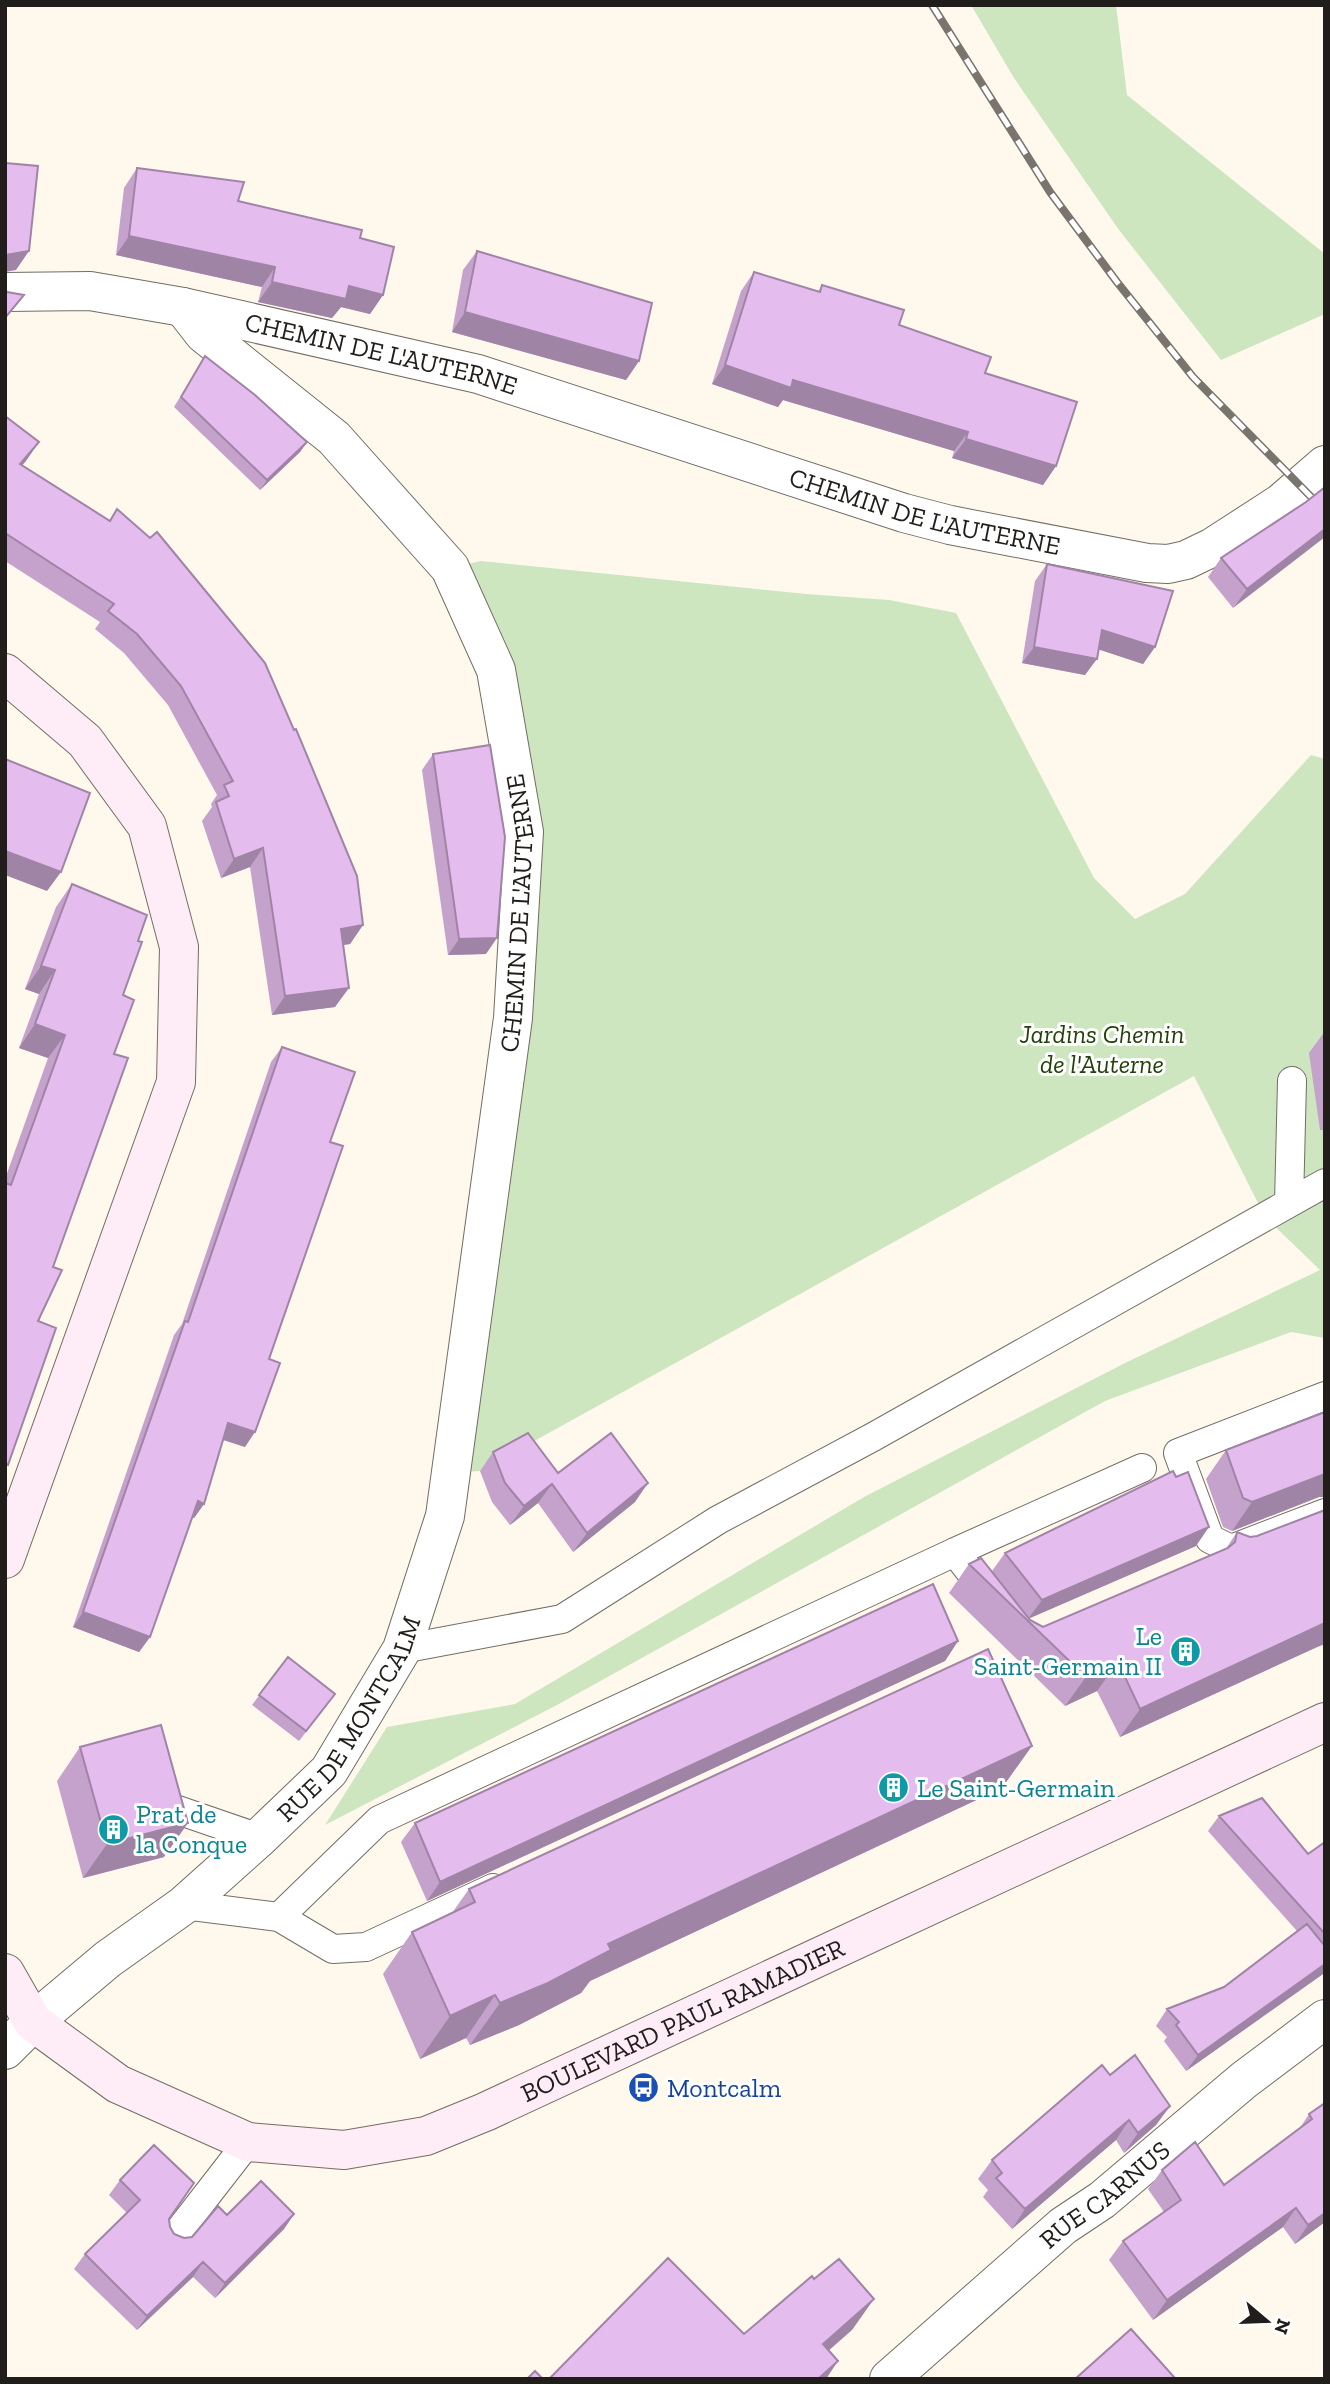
<svg xmlns="http://www.w3.org/2000/svg" width="1330" height="2384" viewBox="0 0 1330 2384" font-family="'Zilla Slab',serif">
  <style>
    .green { fill: #cde6bf }
    .lines { fill: none; stroke-linecap: round; stroke-linejoin: round }
    .lane-casing { stroke: #736d64; stroke-width: 30 }
    .street-casing { stroke: #736d64; stroke-width: 40 }
    .secondary-casing { stroke: #736d64; stroke-width: 40 }
    .lane { stroke: #fff; stroke-width: 28 }
    .street { stroke: #fff; stroke-width: 38 }
    .secondary { stroke: #feecf6; stroke-width: 38 }
    .rail-casing { stroke: #79746e; stroke-width: 8 }
    .rail { stroke: #fff; stroke-width: 5; stroke-dasharray: 16; stroke-linecap: butt }
    .wall { fill: #c4a2cc }
    .shaded-wall { fill: #a084a6 }
    .building { fill: #e4bced; stroke: #a084a6; stroke-width: 2 }
    .labels { text-anchor: middle; stroke-width: 6; stroke-linejoin: round; paint-order: stroke }
    .street-label { font-size: 26px; fill: #201d1a; stroke: #fff }
    .park-label { font-size: 26px; font-style: italic; fill: #244109; stroke: #fff }
    .culture-label { font-size: 26px; fill: #0d838f; stroke: #fff; text-anchor: start }
    .transit-label { font-size: 26px; fill: #164399; stroke: #fff; text-anchor: start }
  </style>
  <rect width="100%" height="100%" fill="#fff8ed"/>
  <path class="green" d="M 971,5 L 1116,5 L 1127,95 L 1325,254 L 1325,314 L 1221,360 L 1119,230 L 1014,78 Z
    M 481,561 L 806,594 L 889,600 L 956,613 L 1094,878 L 1135,919 L 1185,894 L 1311,755 L 1325,759 L 1325,1338 L 1291,1332 L 1105,1401 L 557,1705 L 325,1825 L 387,1727 L 515,1704 L 864,1497 L 1125,1363 L 1320,1270 L 1265,1217 L 1194,1076 L 480,1471 L 465,1472 L 524,832 L 450,568 Z"/>
  <g class="lines">
    <defs>
      <path id="lane" d="M 1289,1203 L 1292,1081
        M 1325,1396 L 1178,1453 L 1210,1539 L 1231,1549 L 1325,1513
        M 955,1552 L 1142,1468
        M 402,1649 L 562,1619 L 718,1520 L 873,1437 L 1325,1183
        M 166,1806 L 259,1838
        M 184,1905 L 279,1917 L 333,1949 L 366,1947 L 493,1888
        M 279,1917 L 379,1820 L 955,1552 L 989,1596
        M 175,2236 L 248,2142"/>
      <g id="street">
        <path id="s1" d="M 5,292 L 90,291 L 183,307 L 478,374 L 904,513 L 950,525 L 1147,563 L 1168,564 L 1186,560 L 1213,547 L 1281,503 L 1325,465"/>
        <path id="s2" d="M 5,2050 L 33,2022 L 108,1959 L 184,1905 L 259,1838 L 329,1771 L 402,1649 L 445,1516 L 513,1018 L 524,832 L 496,670 L 450,568 L 334,438 L 204,334 L 183,307"/>
        <path id="s3" d="M 889,2379 L 1063,2226 L 1102,2200 L 1244,2080 L 1325,2019"/>
      </g>
      <g id="secondary">
        <path d="M 5,673 L 85,741 L 147,826 L 179,947 L 176,1082 L 5,1559"/>
        <path id="s4" d="M 5,1973 L 33,2022 L 118,2084 L 248,2142 L 344,2150 L 426,2136 L 485,2112 L 1325,1722"/>
      </g>
    </defs>
    <use href="#lane" class="lane-casing"/>
    <use href="#street" class="street-casing"/>
    <use href="#secondary" class="secondary-casing"/>
    <use href="#lane" class="lane"/>
    <use href="#street" class="street"/>
    <use href="#secondary" class="secondary"/>
    <defs>
      <path id="rail" d="M 932,5 L 1050,192 L 1117,282 L 1193,377 L 1325,511"/>
    </defs>
    <use href="#rail" class="rail-casing"/>
    <use href="#rail" class="rail"/>
  </g>
  <path class="wall" d="M 137,168 L 238,201 L 360,238 L 383,295 L 370,314 L 341,307 L 332,318 L 258,302 L 262,287 L 116,255 L 124,188 Z
    M 477,251 L 639,361 L 626,380 L 452,332 L 463,270 Z
    M 754,272 L 818,292 L 822,285 L 899,325 L 985,373 L 1056,466 L 1043,485 L 952,458 L 954,451 L 783,400 L 778,407 L 712,384 L 741,291 Z
    M 205,356 L 307,442 L 300,452 L 260,490 L 174,407 Z
    M 5,416 L 39,442 L 22,465 L 109,521 L 117,509 L 363,925 L 350,944 L 343,945 L 335,1007 L 272,1015 L 250,867 L 221,878 L 202,821 L 212,807 L 211,804 L 217,795 L 168,705 L 124,653 L 95,629 L 100,622 L 5,561 Z
    M 1325,487 L 1233,608 L 1208,577 L 1221,558 L 1306,502 Z
    M 1047,564 L 1155,647 L 1143,664 L 1099,649 L 1085,675 L 1022,663 L 1035,581 Z
    M 433,754 L 486,954 L 448,955 L 422,770 Z
    M 72,884 L 138,941 L 123,995 L 114,1054 L 38,1321 L 5,1469 L 5,1179 L 48,1058 L 19,1048 L 39,994 L 25,989 L 56,907 Z
    M 1325,1031 L 1325,1130 L 1320,1130 L 1309,1053 Z
    M 282,1047 L 330,1142 L 245,1447 L 223,1440 L 204,1504 L 194,1518 L 192,1518 L 150,1637 L 139,1652 L 73,1627 L 174,1335 L 182,1324 L 271,1062 Z
    M 1226,1450 L 1319,1497 L 1232,1531 L 1223,1527 L 1206,1479 Z
    M 493,1452 L 558,1473 L 635,1502 L 573,1552 L 538,1503 L 510,1525 L 492,1502 L 480,1471 Z
    M 1237,1532 L 1250,1537 L 1257,1536 L 1315,1648 L 1120,1737 L 1097,1691 L 1065,1706 L 949,1593 L 969,1564 L 992,1571 L 1005,1553 L 1196,1546 L 1029,1618 L 1030,1620 L 1043,1627 L 1225,1550 Z
    M 958,1641 L 945,1661 L 427,1901 L 401,1842 L 415,1823 Z
    M 288,1657 L 328,1704 L 299,1741 L 252,1705 Z
    M 80,1747 L 164,1857 L 83,1878 L 57,1781 Z
    M 1002,1788 L 590,1981 L 581,1993 L 519,2025 L 470,2045 L 466,2038 L 420,2059 L 383,1974 L 412,1932 L 452,1913 L 469,1889 Z
    M 1219,1816 L 1308,1854 L 1325,1842 L 1325,1971 L 1323,1974 L 1186,2071 L 1164,2041 L 1167,2037 L 1156,2026 L 1167,2009 L 1224,1987 L 1297,1931 L 1208,1831 Z
    M 1110,2075 L 1170,2106 L 1156,2125 L 1124,2153 L 1116,2140 L 1012,2229 L 983,2197 L 988,2190 L 978,2179 L 992,2160 Z
    M 1325,2103 L 1325,2222 L 1295,2244 L 1283,2227 L 1153,2320 L 1109,2260 L 1123,2241 L 1164,2212 L 1148,2189 L 1162,2170 L 1224,2185 L 1300,2128 L 1309,2114 Z
    M 120,2180 L 169,2219 L 170,2227 L 174,2234 L 184,2238 L 192,2237 L 227,2215 L 294,2214 L 284,2229 L 215,2298 L 193,2277 L 137,2330 L 74,2269 L 85,2254 L 127,2213 L 109,2195 Z"/>
  <path class="shaded-wall" d="M 129,236 L 275,267 L 262,287 L 116,255 Z
    M 29,251 L 16,270 L 5,272 L 5,256 L 6,255 Z
    M 272,282 L 349,286 L 383,295 L 370,314 L 341,307 L 332,318 L 258,302 Z
    M 465,312 L 639,361 L 626,380 L 452,332 Z
    M 725,365 L 793,380 L 968,432 L 954,451 L 783,400 L 778,407 L 712,384 Z
    M 966,439 L 1056,466 L 1043,485 L 952,458 Z
    M 39,442 L 26,461 L 7,483 L 20,464 Z
    M 307,442 L 300,452 L 260,490 L 267,480 Z
    M 1325,529 L 1325,537 L 1233,608 L 1247,589 Z
    M 1102,630 L 1155,647 L 1143,664 L 1091,647 Z
    M 1034,647 L 1097,659 L 1085,675 L 1022,663 Z
    M 263,848 L 250,867 L 221,878 L 234,859 Z
    M 5,851 L 61,872 L 47,891 L 5,875 Z
    M 363,925 L 350,944 L 328,947 L 341,929 Z
    M 497,938 L 486,954 L 448,955 L 459,939 Z
    M 41,966 L 55,970 L 39,994 L 25,989 Z
    M 349,988 L 335,1007 L 272,1015 L 285,996 Z
    M 35,1024 L 65,1035 L 48,1058 L 19,1048 Z
    M 228,1423 L 255,1432 L 245,1447 L 218,1438 Z
    M 1325,1474 L 1325,1497 L 1319,1497 L 1232,1531 L 1252,1502 Z
    M 648,1483 L 635,1502 L 573,1552 L 587,1533 Z
    M 552,1484 L 538,1503 L 510,1525 L 524,1506 Z
    M 198,1501 L 204,1504 L 194,1518 L 188,1516 Z
    M 1209,1527 L 1196,1546 L 1028,1619 L 1042,1600 Z
    M 83,1612 L 150,1637 L 139,1652 L 73,1627 Z
    M 1325,1623 L 1325,1644 L 1315,1648 L 1120,1737 L 1140,1709 Z
    M 958,1641 L 945,1661 L 427,1901 L 440,1882 Z
    M 1118,1662 L 1097,1691 L 1065,1706 L 1086,1677 Z
    M 1032,1746 L 1002,1788 L 590,1981 L 581,1993 L 519,2025 L 470,2045 L 500,2003 L 608,1944 Z
    M 188,1823 L 164,1857 L 83,1878 L 107,1844 Z
    M 1325,1964 L 1325,1971 L 1323,1974 L 1186,2071 L 1198,2055 Z
    M 495,1995 L 466,2038 L 420,2059 L 450,2016 Z
    M 1170,2106 L 1156,2125 L 1124,2153 L 1138,2133 Z
    M 1129,2120 L 1116,2140 L 1012,2229 L 1025,2209 Z
    M 1296,2208 L 1283,2227 L 1153,2320 L 1167,2300 Z
    M 1325,2213 L 1325,2222 L 1295,2244 L 1308,2225 Z
    M 294,2214 L 284,2229 L 215,2298 L 225,2283 Z
    M 203,2262 L 193,2277 L 137,2330 L 147,2316 Z
    M 874,2299 L 852,2330 L 801,2375 L 823,2344 Z
    M 838,2361 L 826,2379 L 818,2379 Z"/>
  <path class="building" d="M 5,163 L 38,166 L 29,251 L 6,255 L 5,256 Z
    M 137,168 L 244,182 L 238,201 L 362,230 L 360,238 L 394,247 L 383,295 L 349,286 L 346,299 L 272,282 L 275,267 L 129,236 Z
    M 477,251 L 652,303 L 639,361 L 465,312 Z
    M 754,272 L 820,292 L 822,285 L 904,310 L 899,325 L 991,357 L 985,373 L 1077,402 L 1056,466 L 966,439 L 968,432 L 793,380 L 791,388 L 725,365 Z
    M 5,290 L 7,292 L 24,295 L 5,318 Z
    M 205,356 L 255,395 L 307,442 L 267,480 L 181,397 Z
    M 5,416 L 39,442 L 20,464 L 110,521 L 117,509 L 150,538 L 157,532 L 265,663 L 294,730 L 296,729 L 357,876 L 363,925 L 341,929 L 349,988 L 285,996 L 263,848 L 234,859 L 216,802 L 229,796 L 224,785 L 233,781 L 181,686 L 137,634 L 108,611 L 114,604 L 5,533 Z
    M 1325,487 L 1325,529 L 1247,589 L 1221,558 L 1306,502 Z
    M 1047,564 L 1173,591 L 1155,647 L 1102,630 L 1097,659 L 1034,647 Z
    M 490,745 L 505,837 L 497,938 L 459,939 L 433,754 Z
    M 5,759 L 90,793 L 61,872 L 5,851 Z
    M 72,884 L 147,915 L 138,941 L 142,942 L 123,995 L 134,1000 L 114,1054 L 128,1058 L 53,1267 L 62,1270 L 38,1321 L 56,1328 L 8,1465 L 5,1464 L 5,1183 L 11,1185 L 65,1035 L 35,1024 L 55,970 L 41,966 Z
    M 282,1047 L 355,1072 L 330,1142 L 343,1146 L 269,1359 L 280,1363 L 255,1432 L 228,1423 L 204,1504 L 198,1501 L 150,1637 L 83,1612 L 185,1321 L 188,1322 Z
    M 1325,1412 L 1325,1474 L 1252,1502 L 1243,1498 L 1226,1450 Z
    M 528,1433 L 558,1473 L 611,1433 L 648,1483 L 587,1533 L 552,1484 L 524,1506 L 505,1483 L 493,1452 Z
    M 1173,1471 L 1176,1477 L 1188,1472 L 1209,1527 L 1042,1600 L 1005,1553 Z
    M 1325,1510 L 1325,1623 L 1140,1709 L 1118,1662 L 1086,1677 L 969,1564 L 981,1558 L 1030,1620 L 1043,1627 L 1228,1548 L 1235,1542 L 1237,1532 L 1250,1537 L 1257,1536 Z
    M 933,1584 L 958,1641 L 440,1882 L 415,1823 Z
    M 988,1649 L 1032,1746 L 608,1944 L 611,1950 L 548,1983 L 500,2003 L 495,1995 L 450,2016 L 412,1932 L 475,1902 L 469,1889 Z
    M 288,1657 L 335,1694 L 306,1731 L 259,1695 Z
    M 161,1725 L 188,1823 L 107,1844 L 80,1747 Z
    M 1262,1798 L 1308,1854 L 1325,1842 L 1325,1934 L 1219,1816 Z
    M 1307,1924 L 1325,1946 L 1325,1964 L 1198,2055 L 1176,2025 L 1179,2022 L 1167,2009 L 1224,1987 Z
    M 1135,2055 L 1170,2106 L 1138,2133 L 1129,2120 L 1025,2209 L 996,2178 L 1002,2173 L 992,2160 L 1102,2065 L 1110,2075 Z
    M 1325,2103 L 1325,2213 L 1308,2225 L 1296,2208 L 1167,2300 L 1123,2241 L 1181,2200 L 1162,2170 L 1195,2142 L 1224,2185 L 1312,2119 L 1309,2114 Z
    M 154,2145 L 194,2183 L 169,2219 L 170,2227 L 174,2234 L 184,2238 L 192,2237 L 218,2206 L 227,2215 L 261,2181 L 294,2214 L 225,2283 L 203,2262 L 147,2316 L 85,2254 L 140,2200 L 120,2180 Z
    M 668,2258 L 744,2334 L 812,2276 L 814,2279 L 839,2259 L 874,2299 L 823,2344 L 838,2361 L 818,2379 L 549,2379 Z
    M 1131,2329 L 1174,2377 L 1172,2379 L 1075,2379 Z
    M 535,2371 L 543,2379 L 527,2379 Z"/>
  <defs>
    <symbol id="building-disc" viewBox="-11 -11 22 22"><circle r="9.5" fill="#0f9aa8" stroke="#fff"/><path d="M-4-6H4V6H1V3H-1V6H-4ZM-2.5-4.3h1.7v1.8h-1.7ZM.8-4.3h1.7v1.8H.8ZM-2.5-1h1.7V.8h-1.7ZM.8-1h1.7V.8H.8Z" fill="#fff"/></symbol>
    <symbol id="bus-disc" viewBox="-11 -11 22 22"><circle r="9.5" fill="#1a4fb4" stroke="#fff"/><path d="M-5-6H5V4H4V6H2V4H-2V6H-4V4H-5ZM-3.5-4V0h7V-4ZM-3.5 1.2v1.5H-2V1.2ZM2 1.2v1.5H3.5V1.2Z" fill="#fff"/></symbol>
  </defs>
  <g fill-rule="evenodd">
    <use href="#building-disc" x="1168" y="1634" width="35" height="35"/>
    <use href="#building-disc" x="876" y="1770" width="35" height="35"/>
    <use href="#building-disc" x="96" y="1812" width="35" height="35"/>
    <use href="#bus-disc" x="626" y="2070" width="35" height="35"/>
  </g>
  <g class="labels">
    <g class="street-label">
      <text dy="9" stroke="none"><textPath href="#s1" startOffset="383">CHEMIN DE L'AUTERNE</textPath></text>
      <text dy="9" stroke="none"><textPath href="#s1" startOffset="950">CHEMIN DE L'AUTERNE</textPath></text>
      <text dy="9" stroke="none"><textPath href="#s2" startOffset="1318">CHEMIN DE L'AUTERNE</textPath></text>
      <text dy="9" stroke="none"><textPath href="#s2" startOffset="483">RUE DE MONTCALM</textPath></text>
      <text dy="9" stroke="none"><textPath href="#s4" startOffset="765">BOULEVARD PAUL RAMADIER</textPath></text>
      <text dy="9" stroke="none"><textPath href="#s3" startOffset="284">RUE CARNUS</textPath></text>
    </g>
    <g class="park-label">
      <text x="1102" y="1043">Jardins Chemin<tspan x="1102" dy="30">de l'Auterne</tspan></text>
    </g>
    <g class="culture-label">
      <text x="1162" y="1645" text-anchor="end">Le<tspan x="1162" dy="30">Saint-Germain II</tspan></text>
      <text x="917" y="1797">Le Saint-Germain</text>
      <text x="136" y="1823">Prat de<tspan x="136" dy="30">la Conque</tspan></text>
    </g>
    <g class="transit-label">
      <text x="667" y="2097">Montcalm</text>
    </g>
  </g>
  <rect width="1330" height="2384" fill="none" stroke="#201d1a" stroke-width="14"/>
  <g transform="translate(1267 2321) rotate(109)" stroke="#ffffff" stroke-width="5" paint-order="stroke">
  <path d="M0-5L12 26L0 18L-12 26Z" fill="#201d1a"/>
  <text y="-10" font-size="19" font-weight="bold" text-anchor="middle" fill="#201d1a">N</text>
  </g>
</svg>
